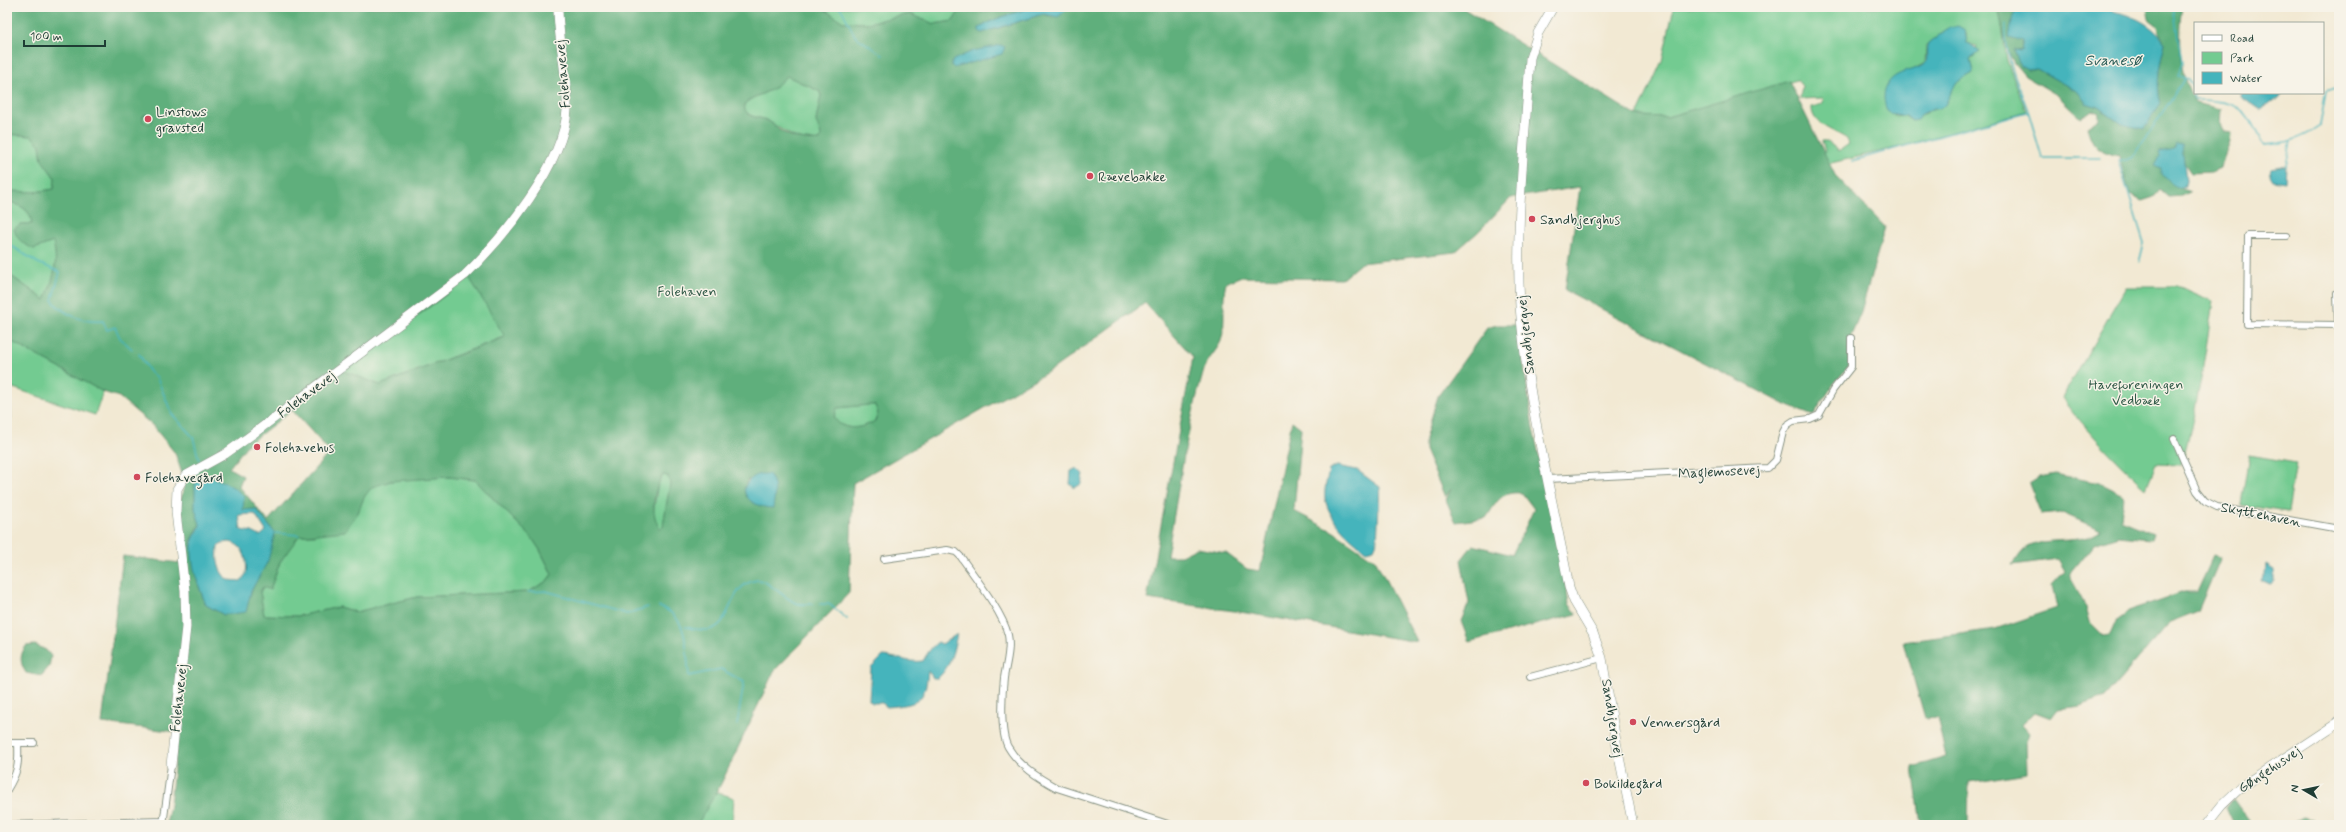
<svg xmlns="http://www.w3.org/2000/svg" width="2346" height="832" viewBox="0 0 2346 832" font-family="Mynerve,sans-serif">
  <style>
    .green { fill: #73cb91; stroke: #498462; fill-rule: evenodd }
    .forest { fill: #5eaf7b; stroke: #3e7658; fill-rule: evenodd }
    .water { fill: #44b4bc; stroke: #327878; fill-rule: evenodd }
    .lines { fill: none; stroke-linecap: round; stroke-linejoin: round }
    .stream { stroke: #44b4bc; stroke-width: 1.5 }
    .street-casing { stroke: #889384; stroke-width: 8 }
    .secondary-casing { stroke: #889384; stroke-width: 10 }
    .street { stroke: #fff; stroke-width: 6 }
    .secondary { stroke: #fff; stroke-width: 9 }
    .poi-dot { fill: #d1495b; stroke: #f7f3e8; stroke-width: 1.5 }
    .labels { text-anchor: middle; stroke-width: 3; stroke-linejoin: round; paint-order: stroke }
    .street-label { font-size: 14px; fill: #1f3d34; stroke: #f7f3e8 }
    .poi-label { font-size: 14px; fill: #1f3d34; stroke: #f7f3e8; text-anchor: start }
    .park-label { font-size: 14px; fill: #305947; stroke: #f7f3e8 }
    .water-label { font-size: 15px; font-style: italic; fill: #285b56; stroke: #f7f3e8 }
  </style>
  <rect width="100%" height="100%" fill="#f7f3e8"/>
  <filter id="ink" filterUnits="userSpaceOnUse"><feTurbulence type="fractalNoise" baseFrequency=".025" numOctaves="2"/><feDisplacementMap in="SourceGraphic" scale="8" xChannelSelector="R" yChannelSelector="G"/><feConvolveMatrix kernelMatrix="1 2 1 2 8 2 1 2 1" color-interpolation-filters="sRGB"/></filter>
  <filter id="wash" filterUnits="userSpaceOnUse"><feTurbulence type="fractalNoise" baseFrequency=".012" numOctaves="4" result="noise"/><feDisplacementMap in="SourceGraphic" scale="16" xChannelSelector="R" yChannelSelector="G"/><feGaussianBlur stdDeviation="0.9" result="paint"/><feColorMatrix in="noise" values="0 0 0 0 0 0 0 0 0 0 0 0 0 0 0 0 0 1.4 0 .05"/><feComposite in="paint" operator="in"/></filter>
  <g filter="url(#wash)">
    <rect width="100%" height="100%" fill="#f2e9d3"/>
    <path class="green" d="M 821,7 L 962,7 L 953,21 L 934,24 L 910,14 L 867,23 L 843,22 Z
      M 984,7 L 1005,7 L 981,13 Z
      M 1674,7 L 1999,7 L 2007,60 L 2026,111 L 1899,147 L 1823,165 L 1825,151 L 1822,141 L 1827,141 L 1839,151 L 1849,144 L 1847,139 C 1834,130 1811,125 1812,107 L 1822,104 L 1824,100 L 1822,98 L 1800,99 L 1802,86 L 1797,80 L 1667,117 L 1637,116 L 1662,61 ZM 1944,31 L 1966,33 L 1967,43 L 1977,47 L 1974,56 L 1970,59 L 1973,73 C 1967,77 1959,79 1954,85 C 1946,94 1949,110 1934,108 L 1912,121 L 1903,115 L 1895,116 L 1886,90 L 1890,82 L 1925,63 L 1926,46 Z
      M 787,76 L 819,91 L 821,95 L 816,121 L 821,135 L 820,140 C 799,143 787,133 770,122 C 761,115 745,120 744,105 C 751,96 763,95 772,89 C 778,86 780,80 787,76 Z
      M142.5 119a5.5 5.5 0 1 1 11 0a5.5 5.5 0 1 1-11 0Z
      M 7,134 L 31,136 L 40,145 L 42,160 L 55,178 L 54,189 L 35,192 L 7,191 Z
      M 7,201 C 20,205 31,209 32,224 L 21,224 L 34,249 L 53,242 C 59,264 53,280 45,300 L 7,273 Z
      M 469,277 L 506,336 L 380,385 L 344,371 Z
      M 2126,287 L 2180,287 L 2213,301 C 2205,356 2197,412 2181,465 L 2156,464 L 2146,488 C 2115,460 2088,432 2062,398 Z
      M 7,339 L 103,392 L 95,415 L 10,387 L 11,420 L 7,421 Z
      M 869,405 L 875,405 L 878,413 L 875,421 C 862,429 842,432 834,417 L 837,408 Z
      M 2249,455 L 2296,463 L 2288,512 L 2241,505 Z
      M 663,475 L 668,476 L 670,484 L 663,526 L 660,529 L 653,514 L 658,483 Z
      M 449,477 L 475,480 L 532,538 L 540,550 L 552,574 L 547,581 L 528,592 L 417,597 L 356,612 L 339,607 L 298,616 L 264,615 L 260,592 L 263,587 L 270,589 L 280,562 L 299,535 L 315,535 L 358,513 C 361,504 364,495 371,488 C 382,478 433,478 449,477 Z
      M 711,790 L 734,798 L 732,825 L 690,825 Z"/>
    <path class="forest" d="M 7,7 L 821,7 L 843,22 L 867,23 L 910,14 L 934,24 L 953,21 L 962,7 L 984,7 L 982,13 L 1005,7 L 1032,7 L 996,19 L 979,28 L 982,33 L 1043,14 L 1053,17 L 1070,7 L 1461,7 L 1637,116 L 1667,117 L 1789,81 L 1835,175 L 1885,227 L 1860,315 L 1850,338 L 1849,366 L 1833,385 L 1813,416 L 1786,405 L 1565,290 L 1580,187 L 1511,198 L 1478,232 L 1455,252 L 1361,263 L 1342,279 L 1239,277 L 1226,283 C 1221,302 1227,322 1221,341 C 1217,351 1207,359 1204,370 C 1186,430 1178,494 1167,556 L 1181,556 L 1197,548 L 1226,553 L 1247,569 L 1260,571 L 1292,421 L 1301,428 L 1294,511 L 1334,532 L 1376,561 L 1417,642 L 1234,611 L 1147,599 L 1193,357 L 1145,303 L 1053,369 L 853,483 L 849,593 L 774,671 L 721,784 L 697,825 L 166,825 L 170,805 L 178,732 L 102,723 L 123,556 L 188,564 L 180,503 L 185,482 L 175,453 L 152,425 L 119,397 L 103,392 L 7,339 L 7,273 L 45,300 C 53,280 59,264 53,242 L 34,249 C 23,244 17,240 14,229 L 21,224 L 32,224 C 31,209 20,205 7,201 L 7,191 L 35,192 L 54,189 L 55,178 L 42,160 L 40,145 L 31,136 L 7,134 ZM 787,76 L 819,91 L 821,95 L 816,121 L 821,135 L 820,140 C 805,142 791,138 778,129 C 775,126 772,123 768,121 C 759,116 745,119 744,105 C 751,96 763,95 772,89 C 778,86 781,80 787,76 ZM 146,114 L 153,117 L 152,122 L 149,124 L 143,121 L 143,116 ZM 469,277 L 505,337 L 380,385 L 344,371 ZM 869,405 L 875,405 L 878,413 L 875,421 C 862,429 842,432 834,417 L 837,408 ZM 292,410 L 330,452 L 268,521 L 239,486 L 243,476 L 229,468 L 248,444 ZM 663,475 L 668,476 L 670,484 L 663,526 L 660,529 C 650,513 653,491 663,475 ZM 449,477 L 475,480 L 532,538 L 540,550 L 552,574 L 547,581 L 528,592 L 417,597 L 356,612 L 339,607 L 298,616 L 264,615 L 260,592 L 263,587 L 270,590 L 280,562 L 299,536 L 345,531 L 358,513 L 364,497 L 372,487 L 391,481 ZM 748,479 L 767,508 C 752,500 738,499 748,479 ZM 195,484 L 228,485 L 237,489 L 242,510 L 256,509 L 275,533 L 249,598 L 224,615 L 206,605 L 199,587 L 192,553 L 191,542 L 200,524 L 195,509 Z
      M 1998,7 L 2017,7 L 2011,25 L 2023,41 L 2021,50 L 2014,50 L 2027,70 L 2037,69 L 2078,92 L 2086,103 L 2098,107 L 2121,124 L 2161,104 C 2155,84 2160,62 2165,43 L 2159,33 L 2158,26 L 2149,19 L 2147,7 L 2182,7 C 2177,37 2179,77 2195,103 L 2221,109 L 2220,124 L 2224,132 L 2231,133 C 2231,145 2223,156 2221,168 L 2212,172 L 2191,173 L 2184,163 L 2182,144 L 2160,156 L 2162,168 L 2179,188 L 2190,192 L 2181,196 L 2168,197 L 2160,190 L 2154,197 L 2142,201 L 2130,195 L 2119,156 C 2099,152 2093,148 2087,127 L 2099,119 L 2099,113 L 2092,110 L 2081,118 L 2057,95 L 2025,76 L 2014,63 L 2007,49 Z
      M 1497,325 L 1518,325 L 1533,429 L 1548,494 L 1569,604 L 1577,614 L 1469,642 L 1461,621 L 1469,603 L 1461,560 L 1473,545 L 1512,555 L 1534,509 L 1522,493 C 1500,491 1497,502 1486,518 L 1456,522 L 1446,500 L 1451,489 L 1445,497 L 1425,450 L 1425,439 L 1438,396 L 1487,328 Z
      M 2055,474 L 2099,483 L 2123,495 L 2121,520 L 2153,533 L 2151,539 L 2118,536 L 2094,544 L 2069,575 L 2085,604 L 2090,623 L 2103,636 L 2110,635 L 2117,619 L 2130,610 L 2184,592 L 2196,592 L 2213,555 L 2221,557 L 2198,611 L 2170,622 L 2105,697 L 2080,706 L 2058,709 L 2051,718 L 2035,712 L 2022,725 L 2029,733 L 2026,742 L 2027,773 L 1969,782 L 1968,825 L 1921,825 L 1913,767 L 1946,757 L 1937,717 L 1925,718 L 1903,642 L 1995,629 L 2057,608 L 2052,585 L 2065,571 L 2058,559 L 2013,565 C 2016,560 2020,554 2024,550 C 2043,534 2082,547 2101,530 L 2060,512 L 2041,514 L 2029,484 L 2040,477 Z
      M 35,645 L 46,650 L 51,656 L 49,667 L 41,676 L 26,673 C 20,663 19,656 26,646 Z
      M 2233,799 L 2252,825 L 2234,825 L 2226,808 Z
      M 2303,818 L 2318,821 L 2316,825 L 2290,825 Z"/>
    <path class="water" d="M 1032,7 L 1070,7 L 1058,17 L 1043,14 L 982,33 L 979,31 L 979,28 L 996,19 Z
      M 2018,7 L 2108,7 C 2114,13 2120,12 2128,15 C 2143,21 2156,29 2165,43 C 2160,62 2155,84 2161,104 L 2144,129 L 2121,124 L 2098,107 L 2086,103 L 2078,92 L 2037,69 L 2027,70 L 2020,66 L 2014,49 L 2021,50 L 2023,41 L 2009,37 L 2013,15 Z
      M 1958,26 L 1965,30 L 1967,43 L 1980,52 L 1970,58 L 1973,73 L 1956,83 L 1945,105 L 1940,109 L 1934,108 L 1922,114 L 1918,120 L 1912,121 L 1906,116 L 1889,113 C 1885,108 1885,104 1884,98 C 1884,67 1920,73 1926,62 C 1928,57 1925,50 1928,44 L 1947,29 Z
      M 1001,45 L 1005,47 L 1002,54 L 954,68 L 951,65 L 953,60 L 973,51 Z
      M 2241,93 L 2283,93 L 2279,98 L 2260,110 L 2241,97 Z
      M 2176,143 L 2182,144 L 2186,181 L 2184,188 C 2174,188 2168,181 2162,174 L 2162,168 L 2155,165 L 2160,156 L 2159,152 L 2174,149 Z
      M 2286,166 L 2285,182 L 2272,180 L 2269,175 L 2271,169 Z
      M 1337,466 L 1357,470 L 1380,487 L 1377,542 L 1374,549 L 1366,551 C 1349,538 1329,520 1325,498 C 1324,489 1327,479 1329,470 Z
      M 1077,468 L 1083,474 L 1081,484 L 1075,488 L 1070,484 L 1071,471 Z
      M 759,474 L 769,474 C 777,485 775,495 773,508 C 750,508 730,488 759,474 Z
      M 204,476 C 219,479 234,485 244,497 L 243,510 L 256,509 L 275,533 L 268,561 L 251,591 L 246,612 L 224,615 L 206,605 C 199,587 190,565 192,544 C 192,537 199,532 200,524 L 195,509 L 195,484 ZM 255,514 L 266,531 L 260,536 L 252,532 L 241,530 L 239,515 ZM 229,542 C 244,544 248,561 246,574 L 241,581 L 228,580 C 217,570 217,560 218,546 L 222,543 Z
      M 2266,564 L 2274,569 L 2274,581 L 2270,584 L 2261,580 L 2265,574 Z
      M 957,634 C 954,649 950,668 938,678 L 933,678 L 928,671 C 925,704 917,704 887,707 L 882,703 L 872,703 L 869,700 L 871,668 L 883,656 C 897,657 909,663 923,661 C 926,655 932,646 938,642 L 942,644 Z"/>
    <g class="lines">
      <path class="stream" d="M 838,7 L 842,10 L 855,36 L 883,55
        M 2173,7 L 2182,63 L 2178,76 L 2188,79 L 2195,92 L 2193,98 L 2195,100 C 2212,100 2238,101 2248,117 C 2254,125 2258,136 2263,145 C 2285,144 2302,139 2320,126 L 2326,91 L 2339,87
        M 2006,24 C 2004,58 2018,82 2029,114
        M 1852,161 L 2026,112 L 2029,114 L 2042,158 L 2100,158
        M 2286,166 L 2291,141
        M 7,243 L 38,263 L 60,272 L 52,300 C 64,315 84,323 103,321 L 107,330 L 115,327 L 120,338 L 132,349
        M 2139,263 L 2144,243 L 2118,160 L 2126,160 L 2133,157 L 2185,78
        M 139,354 L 150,372 L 157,378 L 172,414 L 193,437 L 199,460
        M 275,533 L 299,535
        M 528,592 L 546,591 L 627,614 L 648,607
        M 820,604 L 829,604 L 847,619
        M 659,607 C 689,615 686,650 689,676 L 721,669 L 744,682 L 737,725
        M 685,627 C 691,628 699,630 706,630 C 734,629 725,585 757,580 C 767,579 785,599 796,603 C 801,605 808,604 814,604"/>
    </g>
  </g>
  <g filter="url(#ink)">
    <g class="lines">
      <defs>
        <path id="street" d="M 2287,236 L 2248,236 L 2247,324 L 2339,325
          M 2337,293 L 2338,325
          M 2174,439 L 2197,491 L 2205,501 L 2217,507 L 2339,529
          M 1548,479 L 1768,468 L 1776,460 L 1783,432 L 1787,425 L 1793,421 L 1810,419 L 1819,415 L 1833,390 L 1851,367 L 1851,338
          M 884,559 L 947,550 L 956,552 L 961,557 C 975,577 1003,613 1008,635 C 1011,649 1006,664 1004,678 C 1002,694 1000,733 1008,747 C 1019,766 1039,778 1057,788 L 1171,825
          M 1530,677 L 1602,658
          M 7,743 L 18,743 C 19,765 18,772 7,790
          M 18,743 L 34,743
          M 7,825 L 164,821
          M 163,825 L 171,765"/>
        <path id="secondary" d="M 1553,7 L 1538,33 L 1530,58 C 1525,141 1515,224 1520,306 C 1527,401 1552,494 1569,587 L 1574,601 L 1593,633 L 1602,658 L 1617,747 L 1633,825
          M 171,765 L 186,627 L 185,591 L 176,512 L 177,489 L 185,476 L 225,454 L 246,439 L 465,275 C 503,238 564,164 567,110 C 568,75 558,41 558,7
          M 2206,825 L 2222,805 L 2242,786 L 2339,722"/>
      </defs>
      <use href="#street" class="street-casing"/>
      <use href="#secondary" class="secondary-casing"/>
      <use href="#street" class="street"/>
      <use href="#secondary" class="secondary"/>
    </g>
  </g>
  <g class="poi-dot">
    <circle cx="148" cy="119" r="4"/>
    <circle cx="1090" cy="176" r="4"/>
    <circle cx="1532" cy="219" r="4"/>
    <circle cx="257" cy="447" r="4"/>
    <circle cx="137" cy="477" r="4"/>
    <circle cx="1633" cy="722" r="4"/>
    <circle cx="1586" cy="783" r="4"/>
  </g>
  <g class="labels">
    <g class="street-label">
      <text transform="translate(562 74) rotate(-95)" y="5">Folehavevej</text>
      <text transform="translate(1525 335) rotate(-96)" y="5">Sandbjergvej</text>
      <text transform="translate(306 394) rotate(-37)" y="5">Folehavevej</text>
      <text transform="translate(1719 471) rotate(-3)" y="5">Maglemosevej</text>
      <text transform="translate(2261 514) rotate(11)" y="5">Skyttehaven</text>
      <text transform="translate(178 698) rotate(-84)" y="5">Folehavevej</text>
      <text transform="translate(1613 718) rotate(81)" y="5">Sandbjergvej</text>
      <text transform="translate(2269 769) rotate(-34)" y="5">Gøngehusvej</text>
    </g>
    <g class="poi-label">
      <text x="156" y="116">Linstows<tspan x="156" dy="16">gravsted</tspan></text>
      <text x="1098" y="181">Rævebakke</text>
      <text x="1540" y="224">Sandbjerghus</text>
      <text x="265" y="452">Folehavehus</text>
      <text x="145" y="482">Folehavegård</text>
      <text x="1641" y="727">Vennersgård</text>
      <text x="1594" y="788">Bokildegård</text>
    </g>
    <g class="park-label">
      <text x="687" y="296">Folehaven</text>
      <text x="2136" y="389">Haveforeningen<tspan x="2136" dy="16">Vedbæk</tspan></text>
    </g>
    <g class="water-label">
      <text x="2113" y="65">Svanesø</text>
    </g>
  </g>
  <rect width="2346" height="832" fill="none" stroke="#f7f3e8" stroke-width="24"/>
  <rect x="2194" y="22" width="130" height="72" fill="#f7f3e8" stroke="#a1aaa0"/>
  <rect x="2202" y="35" width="20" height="6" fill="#ffffff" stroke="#a1aaa0"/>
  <text x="2230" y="42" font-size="12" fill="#1f3d34">Road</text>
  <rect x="2202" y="52" width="20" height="12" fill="#73cb91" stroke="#a1aaa0"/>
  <text x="2230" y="62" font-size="12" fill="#1f3d34">Park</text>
  <rect x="2202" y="72" width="20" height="12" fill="#44b4bc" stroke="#a1aaa0"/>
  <text x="2230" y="82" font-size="12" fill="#1f3d34">Water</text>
  <g transform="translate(2304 790) rotate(279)" stroke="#f7f3e8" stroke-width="3" paint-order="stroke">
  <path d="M0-3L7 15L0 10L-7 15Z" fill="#1f3d34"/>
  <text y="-6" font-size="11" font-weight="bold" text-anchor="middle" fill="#1f3d34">N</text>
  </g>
  <path d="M24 40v6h81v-6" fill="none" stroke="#1f3d34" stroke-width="2"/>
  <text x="30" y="40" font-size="12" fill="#1f3d34" stroke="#f7f3e8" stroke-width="3" paint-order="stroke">100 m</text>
</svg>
